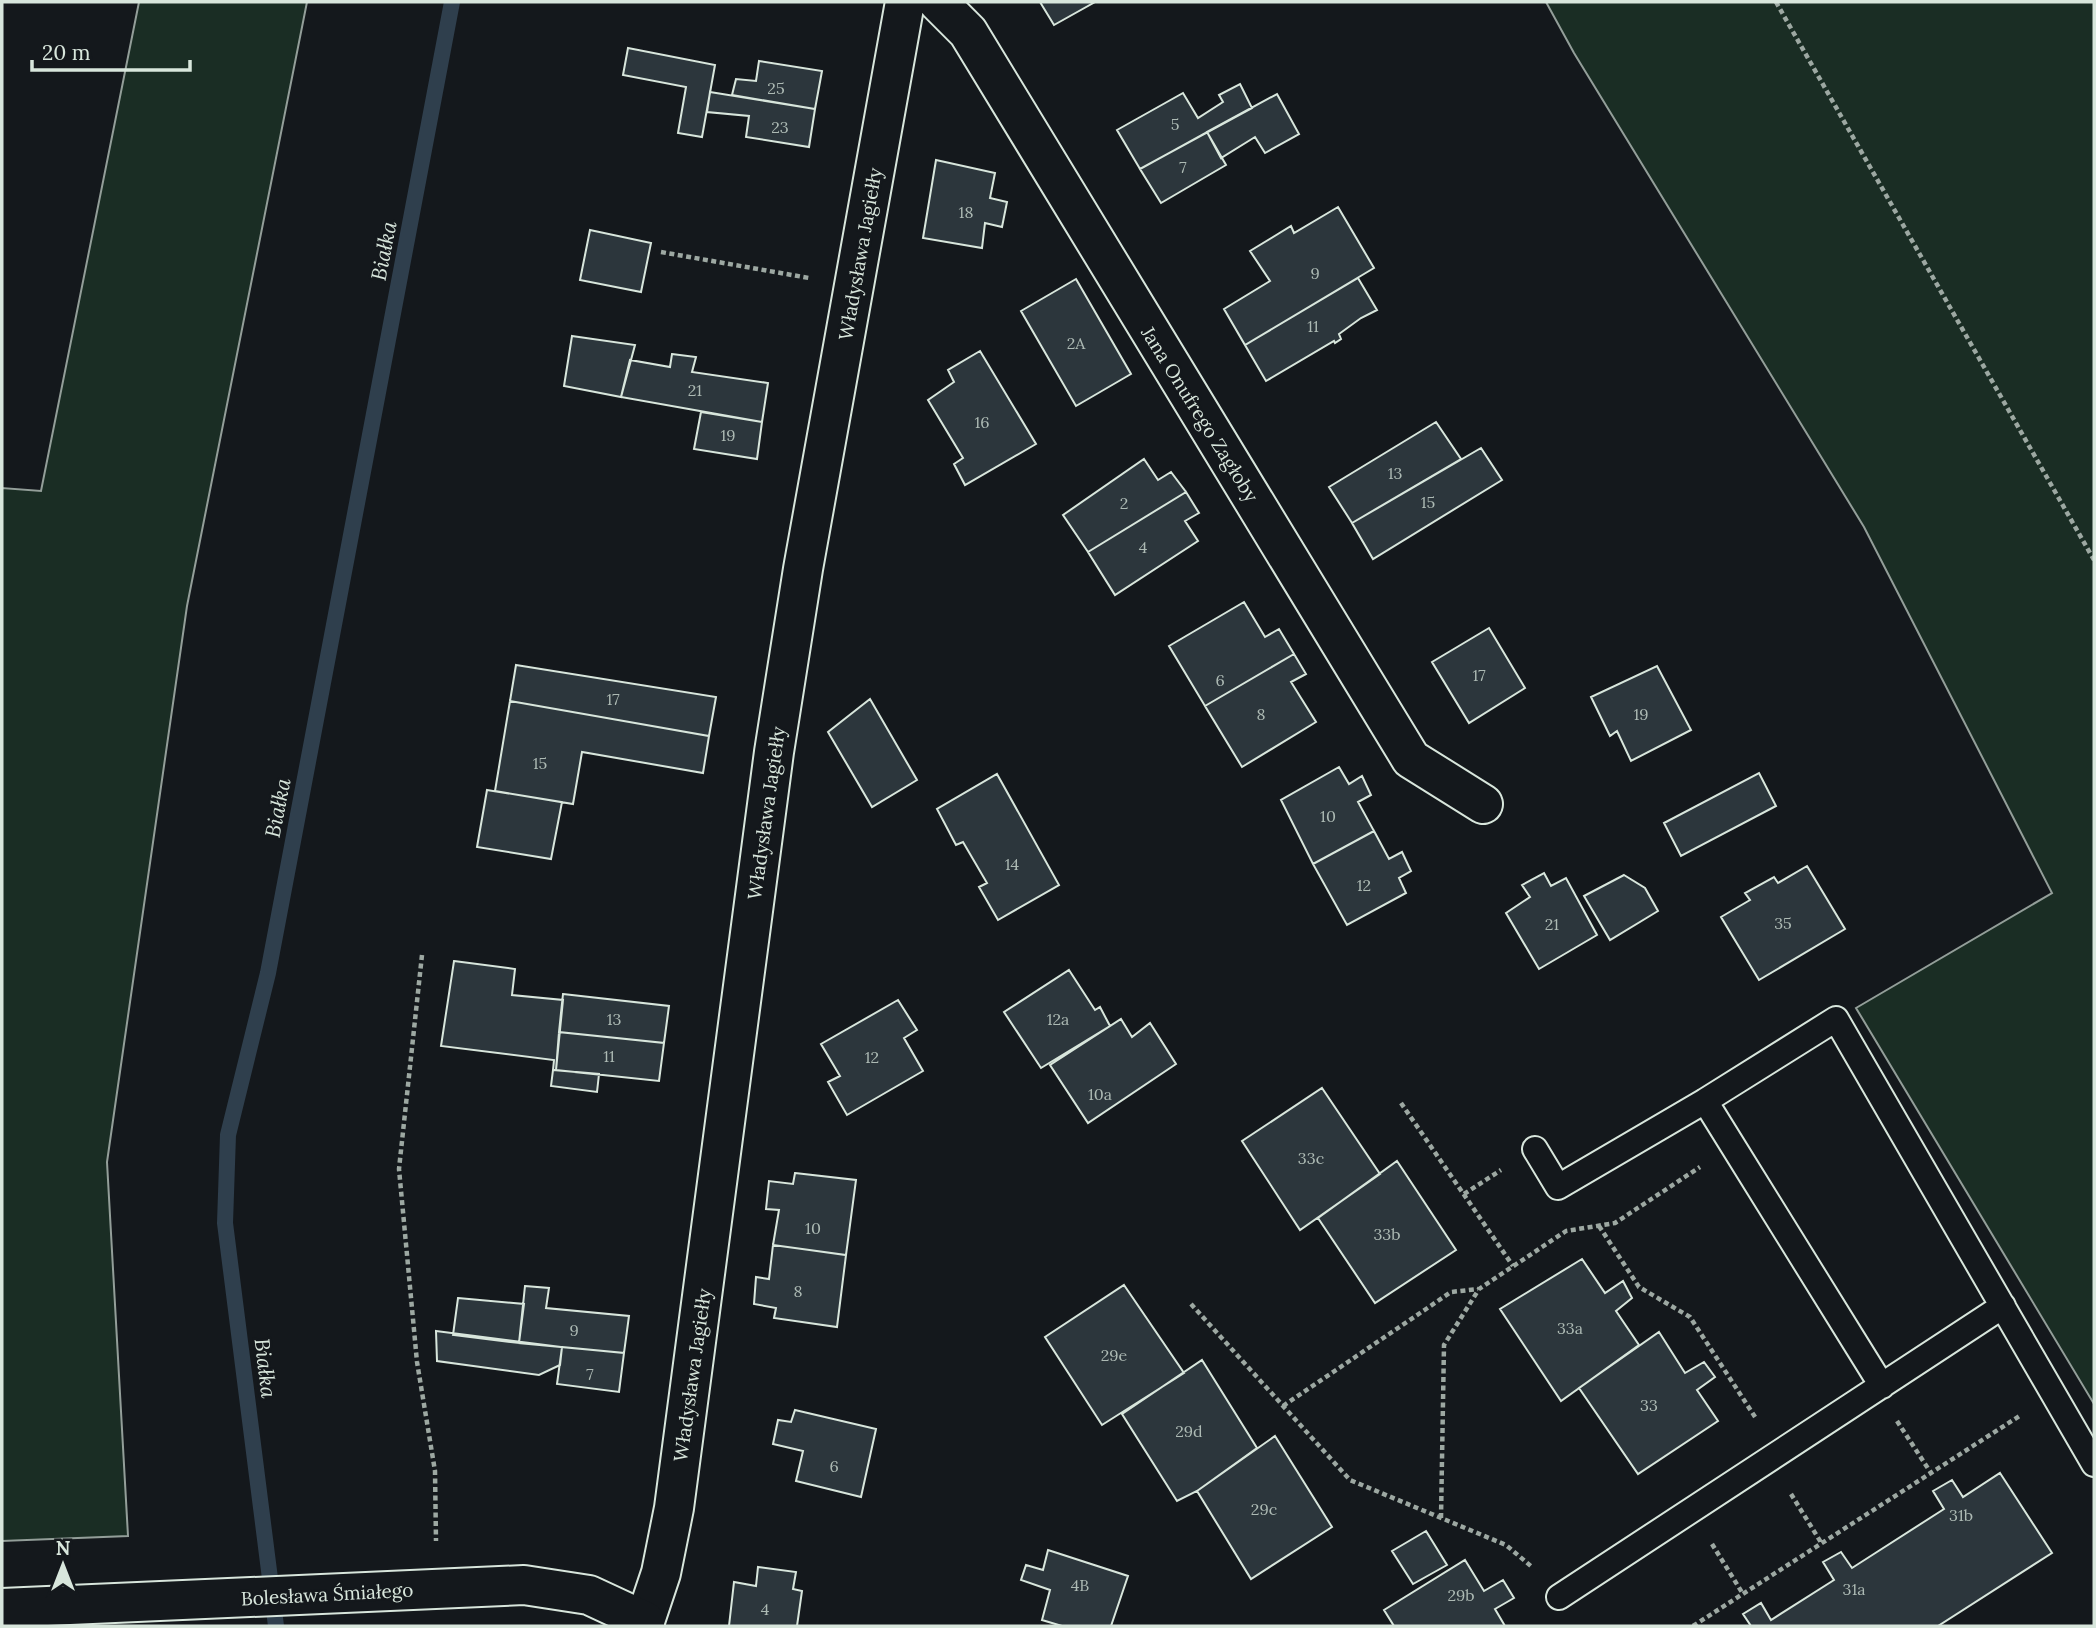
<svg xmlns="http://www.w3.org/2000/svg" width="2096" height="1628" viewBox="0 0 2096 1628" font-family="Lora,serif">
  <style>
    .green { fill: #1a2d24; stroke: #939e99; stroke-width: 2 }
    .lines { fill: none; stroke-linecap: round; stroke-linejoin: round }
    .stream { stroke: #2f3f4d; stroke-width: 16 }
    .building { fill: #2c363c; stroke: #d8e6dc; stroke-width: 2 }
    .lane-casing { stroke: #d8e6dc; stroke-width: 28 }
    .street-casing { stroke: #d8e6dc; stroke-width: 42 }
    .secondary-casing { stroke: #d8e6dc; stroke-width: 42 }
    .path { stroke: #9da8a2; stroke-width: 4.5; stroke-dasharray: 5 3.5; stroke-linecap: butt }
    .lane { stroke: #14181c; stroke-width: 24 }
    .street { stroke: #14181c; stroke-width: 38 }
    .secondary { stroke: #14181c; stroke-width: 38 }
    .labels { text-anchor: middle; stroke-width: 5; stroke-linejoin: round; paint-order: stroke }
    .number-label { font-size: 16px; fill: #adbab4 }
    .street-label { font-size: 19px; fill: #d8e6dc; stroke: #14181c }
    .water-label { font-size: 21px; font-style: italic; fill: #d8e6dc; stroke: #14181c }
  </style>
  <rect width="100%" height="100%" fill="#14181c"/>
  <path class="green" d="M 139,2 L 307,2 L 187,606 L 107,1162 L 128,1536 L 2,1541 L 2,488 L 41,491 Z
    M 1546,2 L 2094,2 L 2094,1404 L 1856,1008 L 2052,893 L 1864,527 L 1574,53 Z"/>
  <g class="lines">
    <path class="stream" d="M 276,1626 L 225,1223 L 228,1135 L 268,973 L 452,2"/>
  </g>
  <path class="building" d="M 1040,2 L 1095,2 L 1054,25 Z
    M 628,48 L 715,65 L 702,137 L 678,133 L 686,87 L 623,75 Z
    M 759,61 L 822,71 L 815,109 L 732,95 L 736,79 L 756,81 Z
    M 1240,84 L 1252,108 L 1140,169 L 1117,130 L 1183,93 L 1198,118 L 1223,102 L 1219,95 Z
    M 710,92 L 815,109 L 809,147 L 746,137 L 749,116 L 707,112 Z
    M 1277,94 L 1299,134 L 1265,153 L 1255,137 L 1221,158 L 1207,132 Z
    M 1207,132 L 1226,165 L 1161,203 L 1140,169 Z
    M 936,160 L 995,173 L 990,198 L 1007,202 L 1002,227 L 985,223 L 982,248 L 923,238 Z
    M 1338,207 L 1374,268 L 1245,345 L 1224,309 L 1270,281 L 1250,251 L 1291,226 L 1294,233 Z
    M 590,230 L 651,243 L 641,292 L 580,280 Z
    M 1358,278 L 1377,310 L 1361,318 L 1339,334 L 1341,339 L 1335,343 L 1334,341 L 1266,381 L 1245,345 Z
    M 1076,279 L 1131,374 L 1076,406 L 1021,311 Z
    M 572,336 L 635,345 L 621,397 L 564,386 Z
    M 980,351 L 1036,444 L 965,485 L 954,464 L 963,458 L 928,400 L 954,382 L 948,370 Z
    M 672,354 L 696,357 L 692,372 L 768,383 L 762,422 L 621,397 L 630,360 L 670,367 Z
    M 701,412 L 762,422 L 757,459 L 694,449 Z
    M 1436,422 L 1461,459 L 1352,523 L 1329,487 Z
    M 1481,448 L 1502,480 L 1373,559 L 1352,523 Z
    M 1144,459 L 1158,480 L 1171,472 L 1186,492 L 1088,552 L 1063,515 Z
    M 1186,492 L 1199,513 L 1185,521 L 1198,541 L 1115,595 L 1088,552 Z
    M 1244,602 L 1265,637 L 1279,629 L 1294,654 L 1205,706 L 1169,646 Z
    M 1489,628 L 1525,688 L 1469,723 L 1432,662 Z
    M 1294,654 L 1306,674 L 1291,682 L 1316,722 L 1242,767 L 1205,706 Z
    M 516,665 L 716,697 L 709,736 L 510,701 Z
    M 1657,666 L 1691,730 L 1631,761 L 1617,731 L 1610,736 L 1591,697 Z
    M 870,699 L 917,780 L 872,807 L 828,732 Z
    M 510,701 L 709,736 L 703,773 L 582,752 L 573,804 L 495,791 Z
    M 1339,767 L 1349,784 L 1362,776 L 1371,795 L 1358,802 L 1374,831 L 1313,864 L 1281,800 Z
    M 1759,773 L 1776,806 L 1681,856 L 1664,823 Z
    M 997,774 L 1059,885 L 998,920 L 979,887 L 987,883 L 963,842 L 956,845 L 937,809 Z
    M 487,790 L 562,802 L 551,859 L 477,847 Z
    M 1374,831 L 1389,859 L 1402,852 L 1411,871 L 1399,878 L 1406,893 L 1347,925 L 1313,864 Z
    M 1807,866 L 1845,929 L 1759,980 L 1721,917 L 1750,900 L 1745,893 L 1774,877 L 1778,883 Z
    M 1544,873 L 1551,886 L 1566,878 L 1597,935 L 1539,969 L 1506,913 L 1530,897 L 1522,885 Z
    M 1624,875 L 1645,888 L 1658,911 L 1610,940 L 1584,896 Z
    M 454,961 L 515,969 L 512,995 L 563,1000 L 556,1070 L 553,1070 L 554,1060 L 441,1046 Z
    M 1069,970 L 1095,1010 L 1100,1007 L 1110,1026 L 1041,1068 L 1004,1012 Z
    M 563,994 L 669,1006 L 664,1043 L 559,1032 Z
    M 898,1000 L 917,1030 L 904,1038 L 923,1071 L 847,1115 L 828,1082 L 840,1076 L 821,1044 Z
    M 1121,1019 L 1132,1037 L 1150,1023 L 1176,1064 L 1088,1123 L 1050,1065 Z
    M 559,1032 L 664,1043 L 659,1081 L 556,1070 Z
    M 553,1070 L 599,1074 L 597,1092 L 551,1086 Z
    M 1322,1088 L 1380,1174 L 1300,1230 L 1242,1141 Z
    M 1397,1161 L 1456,1250 L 1375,1303 L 1318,1218 Z
    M 795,1173 L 856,1180 L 846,1255 L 773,1245 L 779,1210 L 766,1209 L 769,1181 L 793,1184 Z
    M 773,1245 L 846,1255 L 837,1327 L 774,1318 L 776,1308 L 754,1304 L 756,1277 L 769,1279 Z
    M 1582,1259 L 1605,1293 L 1623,1281 L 1632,1298 L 1616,1311 L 1639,1345 L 1561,1401 L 1500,1309 Z
    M 1124,1285 L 1184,1373 L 1102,1425 L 1045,1337 Z
    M 525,1286 L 549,1288 L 546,1308 L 629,1316 L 624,1353 L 519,1343 Z
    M 458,1298 L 524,1304 L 519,1343 L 453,1335 Z
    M 436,1331 L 562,1347 L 560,1365 L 539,1375 L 437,1361 Z
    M 1659,1332 L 1685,1373 L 1704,1362 L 1715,1377 L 1697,1390 L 1718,1421 L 1638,1474 L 1579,1388 Z
    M 562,1347 L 624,1353 L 619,1392 L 557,1384 Z
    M 1202,1360 L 1257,1448 L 1197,1491 L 1177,1501 L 1122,1414 Z
    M 795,1410 L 876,1429 L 861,1497 L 796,1481 L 803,1451 L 773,1444 L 778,1420 L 791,1422 Z
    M 1275,1436 L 1332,1527 L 1251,1579 L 1197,1491 Z
    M 2000,1473 L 2052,1553 L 1938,1626 L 1751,1626 L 1743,1614 L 1761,1603 L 1771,1620 L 1834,1580 L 1823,1562 L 1841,1552 L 1852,1568 L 1944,1509 L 1933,1491 L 1952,1480 L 1963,1497 Z
    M 1426,1531 L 1447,1565 L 1413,1584 L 1392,1551 Z
    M 1048,1550 L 1128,1576 L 1111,1626 L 1062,1626 L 1042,1620 L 1050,1590 L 1021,1580 L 1026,1565 L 1043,1570 Z
    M 1465,1560 L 1484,1591 L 1503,1580 L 1514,1598 L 1495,1609 L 1505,1626 L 1394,1626 L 1384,1610 Z
    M 758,1567 L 796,1572 L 793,1589 L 802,1591 L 797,1626 L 729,1626 L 734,1582 L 756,1586 Z"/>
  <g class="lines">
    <defs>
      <path id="lane" d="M 1705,1101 L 1882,1386
        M 1535,1149 L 1558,1187 L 1705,1101 L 1836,1019 L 2094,1464
        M 1559,1597 L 2003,1306"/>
      <path id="street" d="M 938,2 L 968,32 L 1411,759 L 1483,804
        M 645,1621 L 661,1573 L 674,1508 L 774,752 L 803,569 L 905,2"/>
      <path id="secondary" d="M 2,1608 L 524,1585 L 589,1595 L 645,1621 L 645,1626"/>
    </defs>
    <use href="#lane" class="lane-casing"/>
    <use href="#street" class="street-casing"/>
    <use href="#secondary" class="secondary-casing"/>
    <path class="path" d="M 1776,2 L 2094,560
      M 661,252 L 809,278
      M 422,955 L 399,1169 L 417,1362 L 435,1471 L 436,1541
      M 1401,1103 L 1513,1266
      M 1464,1194 L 1501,1170
      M 1599,1226 L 1639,1287 L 1690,1317 L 1757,1420
      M 1191,1304 L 1350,1480 L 1506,1545 L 1532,1567
      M 1283,1406 L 1451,1292 L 1478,1289
      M 1897,1421 L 1931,1473
      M 1791,1494 L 1822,1544
      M 1441,1518 L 1444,1345 L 1479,1289 L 1566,1231 L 1615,1223 L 1700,1167
      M 1712,1544 L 1743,1594
      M 1693,1626 L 2021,1415"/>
    <use href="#lane" class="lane"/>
    <use href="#street" class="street"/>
    <use href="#secondary" class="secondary"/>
  </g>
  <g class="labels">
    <g class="number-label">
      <text x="776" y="94">25</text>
      <text x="1175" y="130">5</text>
      <text x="780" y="133">23</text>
      <text x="1183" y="173">7</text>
      <text x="966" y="218">18</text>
      <text x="1315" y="279">9</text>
      <text x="1313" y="332">11</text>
      <text x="1076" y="349">2A</text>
      <text x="695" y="396">21</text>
      <text x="982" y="428">16</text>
      <text x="728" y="441">19</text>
      <text x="1395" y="479">13</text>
      <text x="1428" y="508">15</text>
      <text x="1124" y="509">2</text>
      <text x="1143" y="553">4</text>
      <text x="1479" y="681">17</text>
      <text x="1220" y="686">6</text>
      <text x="613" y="705">17</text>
      <text x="1261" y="720">8</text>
      <text x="1641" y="720">19</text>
      <text x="540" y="769">15</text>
      <text x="1328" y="822">10</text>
      <text x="1012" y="870">14</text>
      <text x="1364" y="891">12</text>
      <text x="1783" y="929">35</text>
      <text x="1552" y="930">21</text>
      <text x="614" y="1025">13</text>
      <text x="1058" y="1025">12a</text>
      <text x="609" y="1062">11</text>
      <text x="872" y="1063">12</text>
      <text x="1100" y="1100">10a</text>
      <text x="1311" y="1164">33c</text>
      <text x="813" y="1234">10</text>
      <text x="1387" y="1240">33b</text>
      <text x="798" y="1297">8</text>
      <text x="1570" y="1334">33a</text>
      <text x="574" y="1336">9</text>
      <text x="1114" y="1361">29e</text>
      <text x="590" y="1380">7</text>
      <text x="1649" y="1411">33</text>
      <text x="1189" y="1437">29d</text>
      <text x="834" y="1472">6</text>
      <text x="1264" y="1515">29c</text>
      <text x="1961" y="1521">31b</text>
      <text x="1080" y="1591">4B</text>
      <text x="1854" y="1595">31a</text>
      <text x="1461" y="1601">29b</text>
      <text x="765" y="1615">4</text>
    </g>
    <g class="street-label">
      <text transform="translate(860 254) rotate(-80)" y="7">Władysława Jagiełły</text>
      <text transform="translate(1200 414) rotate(58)" y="7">Jana Onufrego Zagłoby</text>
      <text transform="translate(766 813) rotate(-82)" y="7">Władysława Jagiełły</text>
      <text transform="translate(692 1375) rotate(-82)" y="7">Władysława Jagiełły</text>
      <text transform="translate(327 1594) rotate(-3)" y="7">Bolesława Śmiałego</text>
    </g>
    <g class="water-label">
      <text transform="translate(384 251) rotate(-79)" y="7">Białka</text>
      <text transform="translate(278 808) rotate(-79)" y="7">Białka</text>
      <text transform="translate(265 1368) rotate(83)" y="7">Białka</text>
    </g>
  </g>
  <rect width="2096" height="1628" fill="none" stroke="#d8e6dc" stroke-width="7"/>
  <g transform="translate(63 1565)" stroke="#14181c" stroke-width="5" paint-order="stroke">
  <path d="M0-5L12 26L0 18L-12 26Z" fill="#d8e6dc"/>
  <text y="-10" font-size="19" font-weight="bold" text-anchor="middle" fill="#d8e6dc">N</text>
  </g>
  <path d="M32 60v10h158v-10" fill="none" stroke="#d8e6dc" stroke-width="3.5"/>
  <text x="42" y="60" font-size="21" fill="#d8e6dc" stroke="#14181c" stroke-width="5" paint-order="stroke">20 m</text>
</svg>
